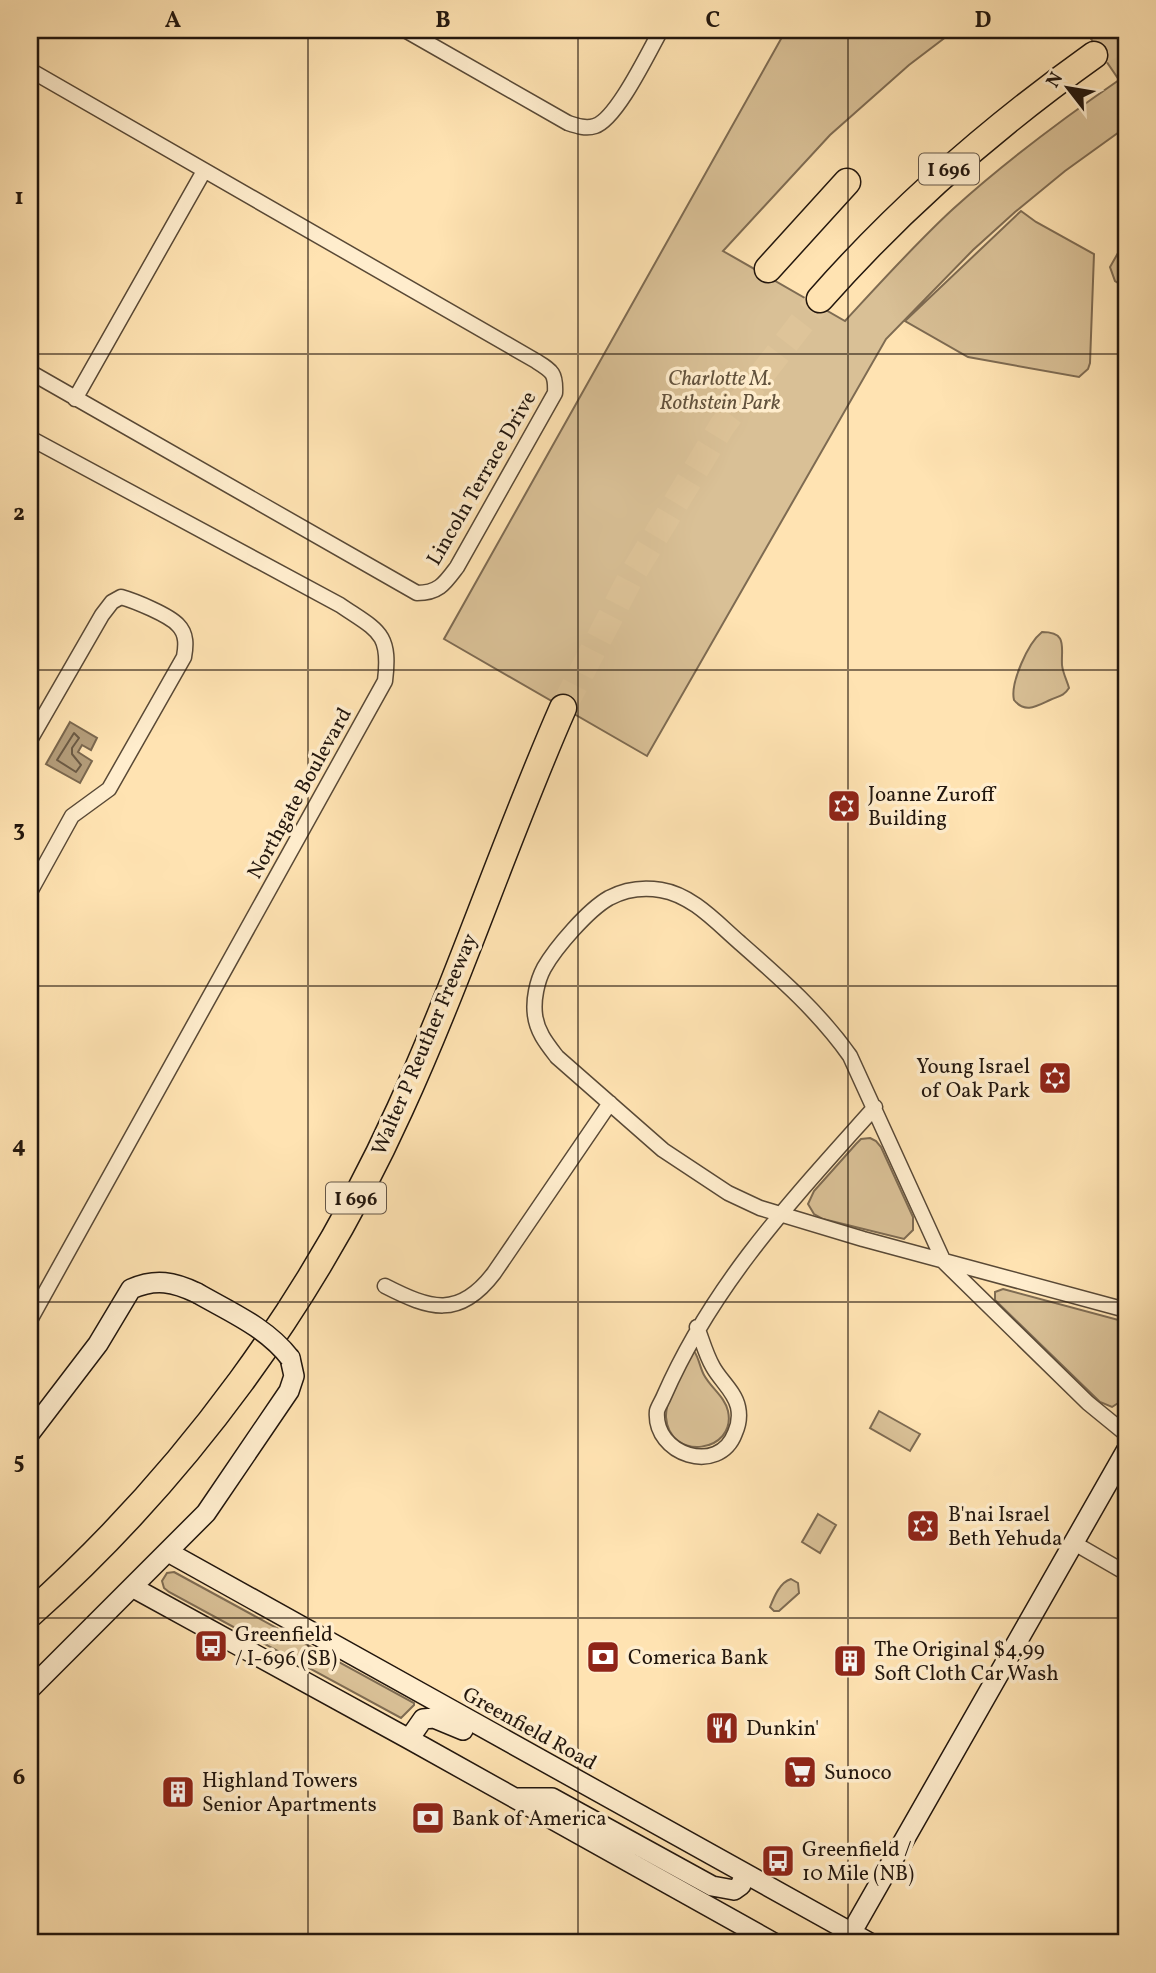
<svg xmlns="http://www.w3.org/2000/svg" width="1156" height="1973" viewBox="0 0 1156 1973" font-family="Vollkorn,serif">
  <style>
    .green { fill: #d9c096; stroke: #7e6b52; stroke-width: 2 }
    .water { fill: #b49d7a; stroke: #7a674e; stroke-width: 2 }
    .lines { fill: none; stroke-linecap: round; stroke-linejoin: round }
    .shore { stroke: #6b5a44; stroke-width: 2 }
    .motorway-tunnel { stroke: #dec499; stroke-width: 26; stroke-dasharray: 26 13; stroke-linecap: butt }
    .minor-casing { stroke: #594936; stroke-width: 17 }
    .secondary-casing { stroke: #22160d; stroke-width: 22 }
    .motorway-casing { stroke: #22160d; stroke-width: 29 }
    .minor { stroke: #ffedcd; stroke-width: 14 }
    .secondary { stroke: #ffedcd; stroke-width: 19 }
    .motorway { stroke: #ffe3b2; stroke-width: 26 }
    .secondary-bridge-casing { stroke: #22160d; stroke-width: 22; stroke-linecap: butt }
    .secondary-bridge { stroke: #ffedcd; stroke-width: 19 }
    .grid { fill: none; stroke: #22160d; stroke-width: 2; stroke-opacity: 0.55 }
    .labels { text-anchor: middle; stroke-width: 7; stroke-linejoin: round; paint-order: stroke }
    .shield { fill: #ffedcd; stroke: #645647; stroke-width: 2 }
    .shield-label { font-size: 19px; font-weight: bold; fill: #22160d }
    .park-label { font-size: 21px; font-style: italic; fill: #62523d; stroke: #ffedcd }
    .street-label { font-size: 21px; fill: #22160d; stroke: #ffedcd }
    .poi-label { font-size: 21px; fill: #22160d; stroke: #ffedcd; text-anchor: start }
    .neatline { fill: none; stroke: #22160d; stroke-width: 2.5 }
    .grid-label { font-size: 23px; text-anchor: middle; font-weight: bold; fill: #22160d }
  </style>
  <rect width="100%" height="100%" fill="#ffe3b2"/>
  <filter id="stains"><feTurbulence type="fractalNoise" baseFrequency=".00286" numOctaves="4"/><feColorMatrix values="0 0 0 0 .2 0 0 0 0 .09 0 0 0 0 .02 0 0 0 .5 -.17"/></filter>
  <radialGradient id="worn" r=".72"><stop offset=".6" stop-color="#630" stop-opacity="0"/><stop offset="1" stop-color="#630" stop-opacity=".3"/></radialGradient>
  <path class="green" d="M 786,30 L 955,30 L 909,65 L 830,135 L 723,251 L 845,321 C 880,283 915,244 953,209 C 1005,162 1061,120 1119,80 L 1085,30 L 1126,30 L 1126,127 L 1065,171 L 1015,212 L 973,250 L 886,339 L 647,756 L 444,639 Z
    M 1021,211 L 1036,222 L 1094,254 L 1090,363 L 1088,369 L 1079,377 L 968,357 L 905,321 Z
    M 1126,239 L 1126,288 L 1115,281 L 1110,267 Z
    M 1042,632 C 1068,632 1061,647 1062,665 C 1063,674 1067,680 1069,688 C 1064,696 1059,696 1050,700 C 1037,706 1025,714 1014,700 C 1010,683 1028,643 1042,632 Z
    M 870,1138 L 876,1141 L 881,1147 L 913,1217 L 913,1230 L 904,1239 L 823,1219 L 814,1214 L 808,1204 L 814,1191 L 856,1144 L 861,1139 Z
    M 1003,1289 L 1126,1322 L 1126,1398 L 1112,1407 L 1100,1402 L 995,1300 L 995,1292 Z
    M 694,1351 C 699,1358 700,1368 704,1375 C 711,1388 725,1397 728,1411 C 737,1453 669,1462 666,1417 C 665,1400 684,1369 691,1352 Z
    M 879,1411 L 920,1434 L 910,1451 L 870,1428 Z
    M 818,1514 L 836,1525 L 820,1553 L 802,1542 Z
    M 174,1572 L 414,1703 L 414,1705 L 401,1718 L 169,1592 L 164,1588 L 162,1581 L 167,1573 Z
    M 791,1579 L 798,1583 L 799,1593 L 779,1611 L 774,1611 L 770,1607 C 774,1597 780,1582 791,1579 Z"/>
  <path class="water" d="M 70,722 L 97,738 L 91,750 L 82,745 L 78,752 L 92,761 L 80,783 L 46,764 Z"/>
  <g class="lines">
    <path class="shore" d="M 74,733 L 79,738 L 72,748 L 72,754 L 81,765 L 76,772 L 57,760 Z"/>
    <path class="motorway-tunnel" d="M 1094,55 L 1126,37
      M 563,708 L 631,577 L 722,426 L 820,299"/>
    <defs>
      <path id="minor" d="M 405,30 L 568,123 C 577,126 586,129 595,126 C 617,119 649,51 661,30
        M 30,70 L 536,361 C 552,371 556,373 555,393 L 457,567 C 445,583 439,593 417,593 L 30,372
        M 75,399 L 204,171
        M 30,438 L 340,605 C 378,631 391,632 385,681 L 30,1320
        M 30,740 L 102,615 L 112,602 L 121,597 C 135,601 169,615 178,625 C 187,634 186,646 184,657 L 109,789 L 72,816 L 30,892
        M 385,1286 C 430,1309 459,1319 494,1273 L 610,1103
        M 1126,1310 L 863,1239 L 760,1208 L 728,1193 L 663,1150 L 557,1057 C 547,1044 537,1032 535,1015 C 533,1000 537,981 544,968 C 556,947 588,910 609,898 C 624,890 643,887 661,890 C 692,895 716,922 739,942 C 780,978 819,1012 850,1056 L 944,1262 L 1088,1403 L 1126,1434
        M 697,1327 C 702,1340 706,1355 713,1367 C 720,1380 735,1392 738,1407 C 740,1416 739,1424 735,1433 C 719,1476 653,1455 657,1411 C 658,1407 662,1401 664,1396 C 714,1282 793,1199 875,1107
        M 1074,1543 L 1126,1573"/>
      <path id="secondary" d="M 30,1433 L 98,1344 L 131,1289 C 156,1278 174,1282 197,1293
        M 168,1552 L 870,1943
        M 132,1587 L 409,1739 L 774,1943
        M 30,1689 L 206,1513 L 289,1391 L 294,1376 L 290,1358
        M 409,1739 L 423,1719 L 434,1718 L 463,1730
        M 518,1798 L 552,1798 L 712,1886 L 734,1890 L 741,1885 L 744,1873
        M 846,1942 L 1126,1451"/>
      <path id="motorway" d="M 768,269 L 847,182
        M 820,299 C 902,206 993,127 1094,55
        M 30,1614 C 187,1474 313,1301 400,1109 C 460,978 505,840 563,708"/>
    </defs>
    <use href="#minor" class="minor-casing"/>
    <use href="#secondary" class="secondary-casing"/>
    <use href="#motorway" class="motorway-casing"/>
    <use href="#minor" class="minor"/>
    <use href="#secondary" class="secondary"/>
    <use href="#motorway" class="motorway"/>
    <defs>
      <path id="secondary-bridge" d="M 197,1293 C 230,1312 266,1327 290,1358"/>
    </defs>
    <use href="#secondary-bridge" class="secondary-bridge-casing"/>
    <use href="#secondary-bridge" class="secondary-bridge"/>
  </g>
  <path class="grid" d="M 308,30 L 308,1943M 578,30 L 578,1943M 848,30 L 848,1943M 30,354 L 1126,354M 30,670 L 1126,670M 30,986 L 1126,986M 30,1302 L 1126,1302M 30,1618 L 1126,1618"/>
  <defs>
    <symbol id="synagogue-square" viewBox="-11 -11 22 22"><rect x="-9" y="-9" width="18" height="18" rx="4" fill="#8f2418" stroke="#ffedcd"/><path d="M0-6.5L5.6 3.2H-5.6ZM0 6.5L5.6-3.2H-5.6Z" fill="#fff"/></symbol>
    <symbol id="bus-square" viewBox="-11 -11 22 22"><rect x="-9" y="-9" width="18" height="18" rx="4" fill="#8f2418" stroke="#ffedcd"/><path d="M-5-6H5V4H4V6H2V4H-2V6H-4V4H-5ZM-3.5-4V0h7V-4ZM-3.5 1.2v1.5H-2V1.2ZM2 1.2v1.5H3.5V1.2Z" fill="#fff"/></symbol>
    <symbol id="bank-square" viewBox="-11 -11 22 22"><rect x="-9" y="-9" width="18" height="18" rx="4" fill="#8f2418" stroke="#ffedcd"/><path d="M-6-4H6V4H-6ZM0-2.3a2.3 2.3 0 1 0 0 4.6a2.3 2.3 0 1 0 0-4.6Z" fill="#fff"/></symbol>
    <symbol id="building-square" viewBox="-11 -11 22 22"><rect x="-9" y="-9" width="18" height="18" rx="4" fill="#8f2418" stroke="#ffedcd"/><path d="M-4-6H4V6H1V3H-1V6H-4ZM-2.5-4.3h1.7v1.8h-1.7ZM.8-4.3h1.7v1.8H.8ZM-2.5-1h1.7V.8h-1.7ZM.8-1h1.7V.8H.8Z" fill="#fff"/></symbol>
    <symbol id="restaurant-square" viewBox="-11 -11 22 22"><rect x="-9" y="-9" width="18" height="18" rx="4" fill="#8f2418" stroke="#ffedcd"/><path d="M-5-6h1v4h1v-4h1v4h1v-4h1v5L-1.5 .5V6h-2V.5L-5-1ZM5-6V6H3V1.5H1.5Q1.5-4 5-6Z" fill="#fff"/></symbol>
    <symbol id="supermarket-square" viewBox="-11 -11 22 22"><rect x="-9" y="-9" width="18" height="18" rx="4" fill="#8f2418" stroke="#ffedcd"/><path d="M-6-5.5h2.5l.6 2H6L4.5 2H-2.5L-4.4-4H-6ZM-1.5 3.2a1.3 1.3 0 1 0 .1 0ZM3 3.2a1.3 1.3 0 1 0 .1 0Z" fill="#fff"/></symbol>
  </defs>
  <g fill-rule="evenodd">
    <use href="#synagogue-square" x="825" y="787" width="38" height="38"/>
    <use href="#synagogue-square" x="1036" y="1059" width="38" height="38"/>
    <use href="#synagogue-square" x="904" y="1507" width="38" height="38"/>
    <use href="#bus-square" x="192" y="1627" width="38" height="38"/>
    <use href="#bank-square" x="584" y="1638" width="38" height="38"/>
    <use href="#building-square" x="831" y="1642" width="38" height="38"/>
    <use href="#restaurant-square" x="703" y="1709" width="38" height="38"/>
    <use href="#supermarket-square" x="781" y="1753" width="38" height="38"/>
    <use href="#building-square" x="159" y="1773" width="38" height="38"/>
    <use href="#bank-square" x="409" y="1799" width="38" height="38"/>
    <use href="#bus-square" x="759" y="1842" width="38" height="38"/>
  </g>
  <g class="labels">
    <g class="shield">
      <rect x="919" y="153.5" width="60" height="31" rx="5"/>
      <rect x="326" y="1182.5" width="60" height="31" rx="5"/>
    </g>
    <g class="shield-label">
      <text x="949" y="176">I 696</text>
      <text x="356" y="1205">I 696</text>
    </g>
    <g class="park-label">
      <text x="720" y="385">Charlotte M.<tspan x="720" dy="24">Rothstein Park</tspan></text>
    </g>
    <g class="street-label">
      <text transform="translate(481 478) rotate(-60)" y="7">Lincoln Terrace Drive</text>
      <text transform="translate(299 793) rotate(-61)" y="7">Northgate Boulevard</text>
      <text transform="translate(424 1044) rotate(-67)" y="7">Walter P Reuther Freeway</text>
      <text transform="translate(530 1728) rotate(29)" y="7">Greenfield Road</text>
    </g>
    <g class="poi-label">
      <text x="868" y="801">Joanne Zuroff<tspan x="868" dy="24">Building</tspan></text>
      <text x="1030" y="1073" text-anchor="end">Young Israel<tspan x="1030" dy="24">of Oak Park</tspan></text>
      <text x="948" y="1521">B'nai Israel<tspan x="948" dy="24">Beth Yehuda</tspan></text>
      <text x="235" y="1641">Greenfield<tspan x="235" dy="24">/ I-696 (SB)</tspan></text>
      <text x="874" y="1656">The Original $4.99<tspan x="874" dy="24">Soft Cloth Car Wash</tspan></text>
      <text x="628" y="1664">Comerica Bank</text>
      <text x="746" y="1735">Dunkin'</text>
      <text x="824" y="1779">Sunoco</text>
      <text x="202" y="1787">Highland Towers<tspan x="202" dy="24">Senior Apartments</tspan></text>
      <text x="452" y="1825">Bank of America</text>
      <text x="802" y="1856">Greenfield /<tspan x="802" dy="24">10 Mile (NB)</tspan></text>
    </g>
  </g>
  <rect width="1156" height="1973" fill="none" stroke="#ffe3b2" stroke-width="77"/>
  <g transform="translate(1068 88) rotate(301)" stroke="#ffedcd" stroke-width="5" paint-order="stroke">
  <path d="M0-5L12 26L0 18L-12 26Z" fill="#22160d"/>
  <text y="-10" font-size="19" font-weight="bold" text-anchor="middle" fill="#22160d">N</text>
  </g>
  <rect x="38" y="38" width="1080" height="1896" class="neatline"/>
  <g class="grid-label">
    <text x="173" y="27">A</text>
    <text x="443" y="27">B</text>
    <text x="713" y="27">C</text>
    <text x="983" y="27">D</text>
    <text x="19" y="204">1</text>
    <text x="19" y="520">2</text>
    <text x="19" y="836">3</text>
    <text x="19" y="1152">4</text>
    <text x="19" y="1468">5</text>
    <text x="19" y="1784">6</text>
  </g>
  <rect width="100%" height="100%" filter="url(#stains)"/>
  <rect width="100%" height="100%" fill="url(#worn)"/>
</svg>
